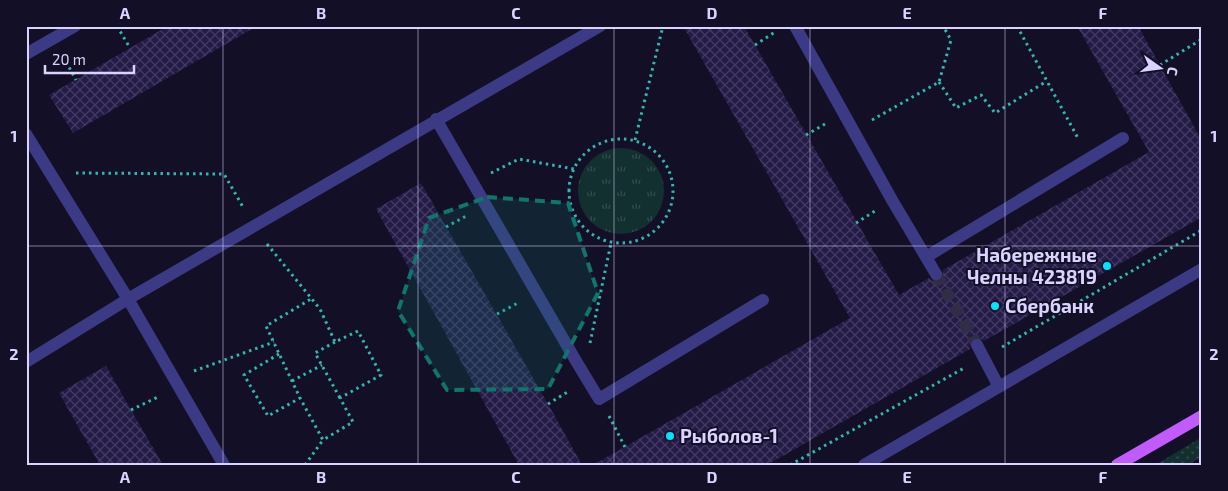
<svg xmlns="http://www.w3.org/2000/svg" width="1228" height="491" viewBox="0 0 1228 491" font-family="'Exo 2',sans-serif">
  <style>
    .grass { fill: url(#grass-dots) }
    .park { fill: url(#park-tufts) }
    .building { fill: url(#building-cross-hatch) }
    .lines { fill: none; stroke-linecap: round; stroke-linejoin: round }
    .minor-tunnel { stroke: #312d47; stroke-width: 12; stroke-dasharray: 12 6; stroke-linecap: butt }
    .path { stroke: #2fb8b0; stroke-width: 3; stroke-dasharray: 2.5 4; stroke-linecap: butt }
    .minor { stroke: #3d3a85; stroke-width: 12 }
    .major { stroke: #c25bff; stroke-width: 12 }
    .marked { fill: #0f766e; fill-opacity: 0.2; stroke: #0f766e; stroke-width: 4; stroke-dasharray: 10 6; stroke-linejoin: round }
    .grid { fill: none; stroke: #d9d4ff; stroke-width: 1; stroke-opacity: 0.55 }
    .poi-dot { fill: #00e5ff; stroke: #130f26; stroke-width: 2 }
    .labels { text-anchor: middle; stroke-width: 4; stroke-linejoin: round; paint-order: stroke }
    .poi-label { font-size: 19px; font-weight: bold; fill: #d9d4ff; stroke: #130f26; text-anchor: start }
    .neatline { fill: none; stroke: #d9d4ff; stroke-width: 2 }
    .grid-label { font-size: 16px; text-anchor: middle; font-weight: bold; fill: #d9d4ff }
  </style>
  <defs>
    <pattern id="grass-dots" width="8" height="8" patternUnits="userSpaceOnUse" patternTransform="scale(1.25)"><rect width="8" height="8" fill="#12302f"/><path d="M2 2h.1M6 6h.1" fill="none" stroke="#344d4e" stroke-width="1.8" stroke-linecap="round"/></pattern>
    <pattern id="park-tufts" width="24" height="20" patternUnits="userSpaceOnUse" patternTransform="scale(1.25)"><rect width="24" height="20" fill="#12302f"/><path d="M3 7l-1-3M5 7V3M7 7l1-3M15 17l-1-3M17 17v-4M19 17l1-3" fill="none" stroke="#344d4e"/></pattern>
    <pattern id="building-cross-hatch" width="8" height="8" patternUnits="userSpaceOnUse" patternTransform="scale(1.25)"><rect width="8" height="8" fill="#241b47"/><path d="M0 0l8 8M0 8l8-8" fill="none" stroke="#433b63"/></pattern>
  </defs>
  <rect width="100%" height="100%" fill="#130f26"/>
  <path class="grass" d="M 1202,437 L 1202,457 L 1188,465 L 1155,465 Z"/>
  <path class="park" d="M578 191a43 43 0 1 1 86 0a43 43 0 1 1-86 0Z"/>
  <path class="building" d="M 168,26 L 257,26 L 73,133 L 49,95 Z
    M 683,26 L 744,26 L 899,295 L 929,278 L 932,281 L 940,281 L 943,278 L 943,270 L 1149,152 L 1077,26 L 1138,26 L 1202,141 L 1202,217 L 984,341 L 978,337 L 973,338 L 969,344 L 970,349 L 767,465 L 593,465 L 850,318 Z
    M 421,183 L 548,404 L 582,465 L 519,465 L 376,209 Z
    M 106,366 L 131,410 L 163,465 L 100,465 L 59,393 Z"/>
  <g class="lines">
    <path class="minor-tunnel" d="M 936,274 L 977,345"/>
    <path class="path" d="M 117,26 L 130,48
      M 1017,26 L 1079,140
      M 755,45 L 775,32
      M 63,56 L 76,80
      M 1160,65 L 1202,39
      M 939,82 L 956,108 L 981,95 L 995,113 L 1047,81
      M 872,120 L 939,82 L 951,40 L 943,26
      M 806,135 L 825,124
      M569 191a52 52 0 1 1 104 0a52 52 0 1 1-104 0Z
      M 635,140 L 663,26
      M 76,173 L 224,174 L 243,207
      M 491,173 L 519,159 L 574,169
      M 856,223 L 875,211
      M 446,227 L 468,215
      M 267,244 L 320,309 L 335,342 L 358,331 L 381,375 L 340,398 L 353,422 L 323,440 L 300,398 L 266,326 L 311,299
      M 497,314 L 518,303
      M 335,342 L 315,353 L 340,398
      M 590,343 L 611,243
      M 1002,347 L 1202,230
      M 279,354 L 244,375 L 268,416 L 300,398
      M 194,371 L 274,342
      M 292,381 L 322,365
      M 548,404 L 569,391
      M 131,410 L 160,396
      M 609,416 L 625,447
      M 305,465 L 323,440
      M 790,465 L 966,367"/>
    <path class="minor" d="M 795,26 L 892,200 L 936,274
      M 26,54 L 75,26
      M 436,119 L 576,361 L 599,399 L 763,300
      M 26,134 L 128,299 L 224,465
      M 926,257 L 1123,138
      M 977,345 L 999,387
      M 26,362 L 128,299 L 600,26
      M 864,465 L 1202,269"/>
    <path class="major" d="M 1117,465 L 1202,416"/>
  </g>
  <path class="marked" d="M 487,197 L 568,203 L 598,293 L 548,389 L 447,390 L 398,311 L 429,218 Z"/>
  <path class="grid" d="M 223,26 L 223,465M 418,26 L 418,465M 614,26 L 614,465M 810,26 L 810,465M 1005,26 L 1005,465M 26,246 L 1202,246"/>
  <g class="poi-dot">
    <circle cx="1107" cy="266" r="5"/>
    <circle cx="995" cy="306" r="5"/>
    <circle cx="670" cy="436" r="5"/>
  </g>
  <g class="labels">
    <g class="poi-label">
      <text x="1097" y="262" text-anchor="end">Набережные<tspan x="1097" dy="22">Челны 423819</tspan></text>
      <text x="1005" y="313">Сбербанк</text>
      <text x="680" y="443">Рыболов-1</text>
    </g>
  </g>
  <rect width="1228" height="491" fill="none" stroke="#130f26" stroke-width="55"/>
  <g transform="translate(1160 68) rotate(104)" stroke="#130f26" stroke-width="4" paint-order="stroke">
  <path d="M0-4L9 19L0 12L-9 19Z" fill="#d9d4ff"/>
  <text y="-8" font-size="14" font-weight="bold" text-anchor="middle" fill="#d9d4ff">С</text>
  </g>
  <path d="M45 65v8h89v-8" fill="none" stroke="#d9d4ff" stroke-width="2.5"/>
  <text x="52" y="65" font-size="15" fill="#d9d4ff" stroke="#130f26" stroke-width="4" paint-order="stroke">20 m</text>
  <rect x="28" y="28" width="1172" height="436" class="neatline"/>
  <g class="grid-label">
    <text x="125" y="19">A</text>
    <text x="321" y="19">B</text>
    <text x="516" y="19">C</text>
    <text x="712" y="19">D</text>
    <text x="907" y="19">E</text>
    <text x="1103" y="19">F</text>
    <text x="14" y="142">1</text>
    <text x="1214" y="142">1</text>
    <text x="14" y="360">2</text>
    <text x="1214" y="360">2</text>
    <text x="125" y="483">A</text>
    <text x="321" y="483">B</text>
    <text x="516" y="483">C</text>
    <text x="712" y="483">D</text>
    <text x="907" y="483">E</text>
    <text x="1103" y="483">F</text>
  </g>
</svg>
